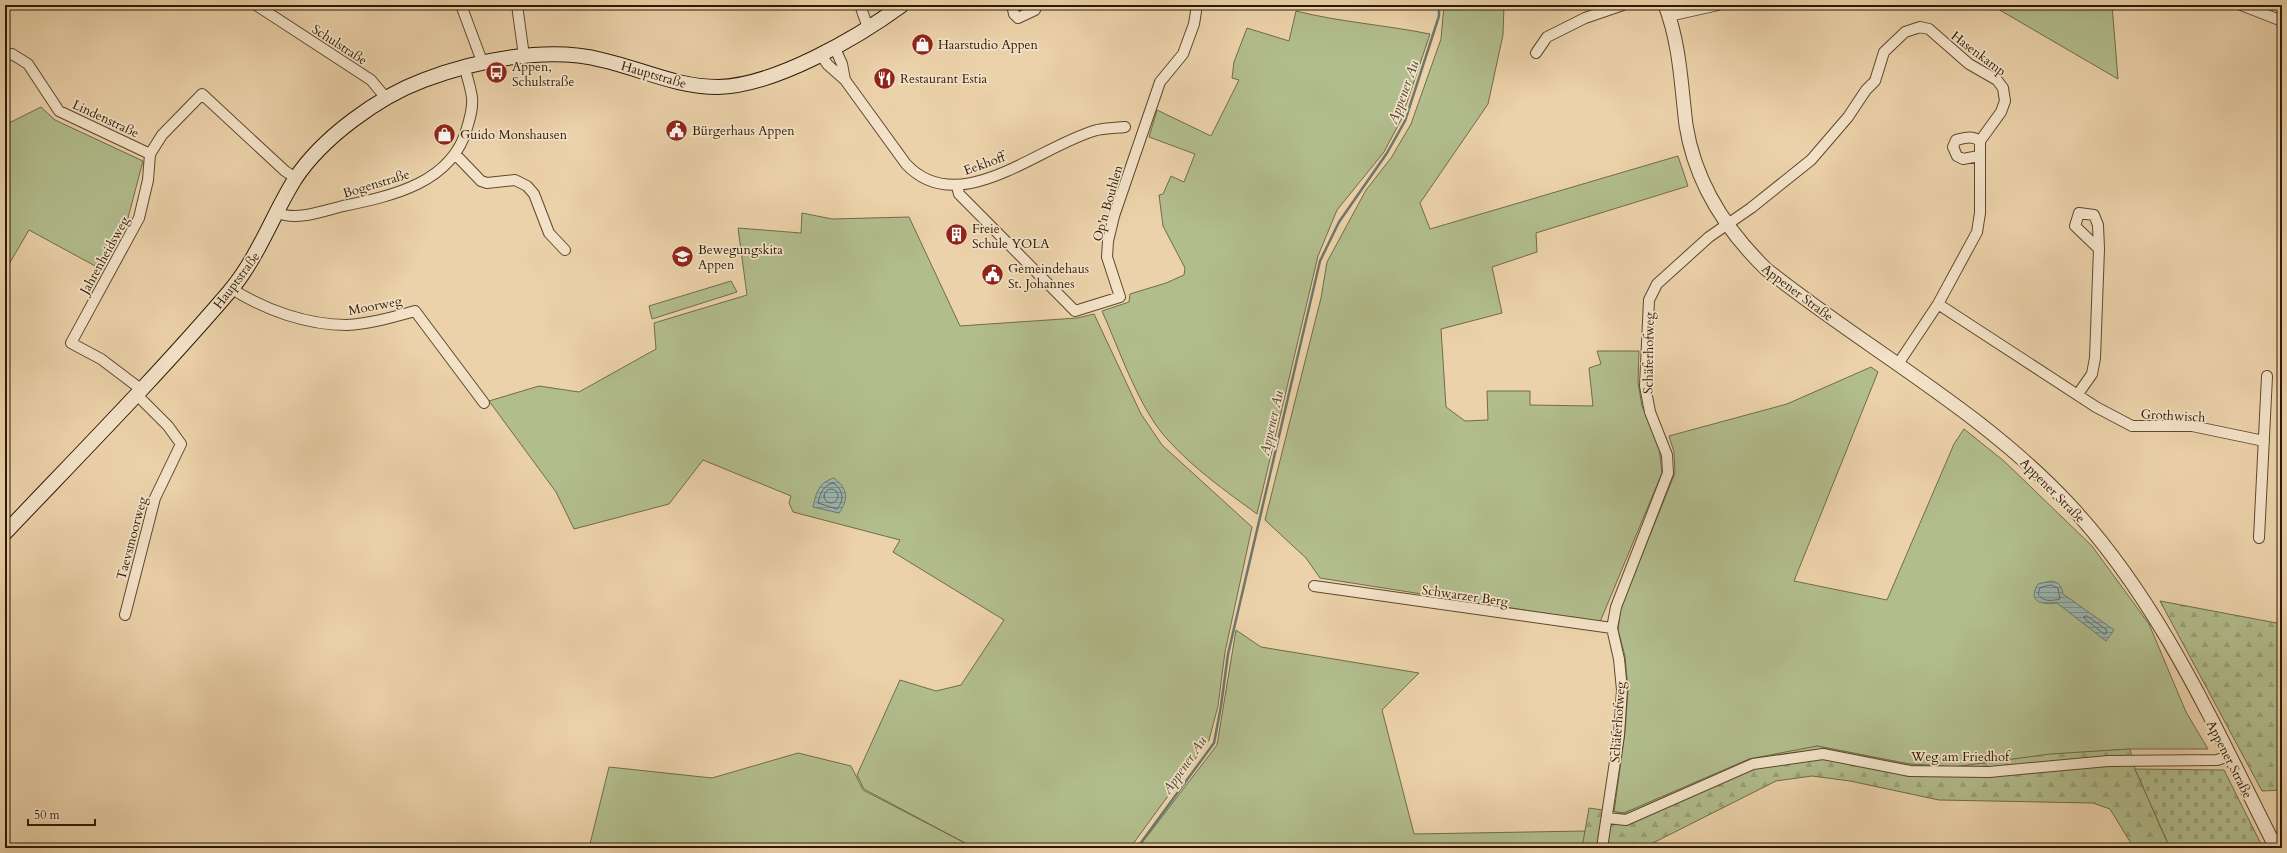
<svg xmlns="http://www.w3.org/2000/svg" width="2287" height="853" viewBox="0 0 2287 853" font-family="Cardo,serif">
  <style>
    .grass { fill: #b2bd8d; stroke: #706c48 }
    .forest { fill: url(#forest-firs); stroke: #706c48 }
    .cemetery { fill: url(#cemetery-stones); stroke: #706c48 }
    .water { fill: url(#water-rules); stroke: #6e786b }
    .lines { fill: none; stroke-linecap: round; stroke-linejoin: round }
    .shore { stroke: #64685a; stroke-width: 1 }
    .stream { stroke: #6e786b; stroke-width: 2.5 }
    .minor-casing { stroke: #5d482d; stroke-width: 12 }
    .tertiary-casing { stroke: #5d482d; stroke-width: 15 }
    .secondary-casing { stroke: #2d1a03; stroke-width: 16 }
    .minor { stroke: #f3e2c8; stroke-width: 10 }
    .tertiary { stroke: #f3e2c8; stroke-width: 13 }
    .secondary { stroke: #f3e2c8; stroke-width: 14 }
    .labels { text-anchor: middle; stroke-width: 3.5; stroke-linejoin: round; paint-order: stroke }
    .street-label { font-size: 13px; fill: #2d1a03; stroke: #f3e2c8 }
    .poi-label { font-size: 13px; fill: #2d1a03; stroke: #f3e2c8; text-anchor: start }
    .water-label { font-size: 14px; font-style: italic; fill: #4e4937; stroke: #f3e2c8 }
  </style>
  <defs>
    <pattern id="forest-firs" width="22" height="20" patternUnits="userSpaceOnUse"><rect width="22" height="20" fill="#b2bd8d"/><path d="M5 1l3.5 6h-7zM16 11l3.5 6h-7z" fill="#99a278"/></pattern>
    <pattern id="cemetery-stones" width="16" height="16" patternUnits="userSpaceOnUse"><rect width="16" height="16" fill="#b2bd8d"/><path d="M2 7V4a2 2 0 0 1 4 0v3zM10 15v-3a2 2 0 0 1 4 0v3z" fill="#99a278"/></pattern>
    <pattern id="water-rules" width="6" height="5" patternUnits="userSpaceOnUse"><rect width="6" height="5" fill="#9ab6b1"/><path d="M0 2.5h6" fill="none" stroke="#7e938e"/></pattern>
  </defs>
  <rect width="100%" height="100%" fill="#ecd2aa"/>
  <filter id="stains"><feTurbulence type="fractalNoise" baseFrequency=".005" numOctaves="4"/><feColorMatrix values="0 0 0 0 .2 0 0 0 0 .09 0 0 0 0 .02 0 0 0 .5 -.17"/></filter>
  <radialGradient id="worn" r=".72"><stop offset=".6" stop-color="#630" stop-opacity="0"/><stop offset="1" stop-color="#630" stop-opacity=".3"/></radialGradient>
  <path class="grass" d="M 1444,5 L 1504,5 L 1503,35 L 1488,104 L 1420,203 L 1430,229 L 1678,156 L 1688,186 L 1536,233 L 1537,252 L 1492,267 L 1502,313 L 1441,329 L 1446,407 L 1465,421 L 1488,420 L 1487,391 L 1530,391 L 1530,405 L 1593,406 L 1589,368 L 1601,364 L 1597,351 L 1639,351 L 1638,382 L 1642,406 L 1659,447 L 1662,473 L 1600,622 L 1320,578 L 1306,558 L 1265,520 L 1321,298 L 1327,262 L 1366,190 L 1391,158 L 1411,124 L 1441,39 Z
    M 1991,5 L 2112,5 L 2118,79 Z
    M 1296,11 C 1340,22 1385,25 1430,34 L 1401,120 L 1384,152 L 1337,210 L 1318,256 L 1257,514 C 1227,492 1194,469 1168,440 C 1139,409 1120,351 1102,311 L 1129,302 L 1130,294 L 1166,283 L 1184,275 L 1185,268 L 1163,226 L 1159,195 L 1163,194 L 1171,176 L 1184,182 L 1195,154 L 1149,137 L 1157,110 L 1211,136 L 1239,80 L 1232,78 L 1234,62 L 1247,28 L 1289,41 Z
    M 41,107 L 55,120 L 143,161 L 128,218 L 97,267 L 29,230 L 5,271 L 5,125 Z
    M 802,213 L 832,219 L 909,217 L 960,326 L 1077,318 L 1094,314 L 1141,414 L 1162,445 L 1252,527 L 1225,652 L 1218,706 L 1209,740 L 1130,848 L 589,848 L 609,767 L 712,778 L 798,753 L 851,766 L 863,790 L 965,843 L 864,789 L 857,775 L 900,680 L 936,691 L 961,685 L 1004,620 L 893,552 L 900,540 L 793,512 L 789,503 L 791,496 L 703,460 L 669,504 L 574,529 L 556,492 L 489,401 L 539,386 L 579,392 L 656,349 L 654,323 L 747,295 L 738,228 L 801,233 Z
    M 731,281 L 737,292 L 652,319 L 649,306 Z
    M 1871,367 L 1878,372 L 1794,581 L 1887,600 L 1954,444 L 1964,429 L 2004,461 L 2092,546 L 2149,624 L 2186,712 L 2208,749 L 2130,749 L 2056,754 L 1954,767 L 1909,764 L 1817,746 L 1624,813 L 1614,812 L 1625,732 L 1628,690 L 1625,656 L 1618,630 L 1621,607 L 1675,473 L 1674,452 L 1669,436 L 1787,404 Z
    M 1236,630 L 1261,647 L 1419,673 L 1382,710 L 1414,834 L 1586,831 L 1582,848 L 1138,848 L 1217,745 Z"/>
  <path class="forest" d="M 2160,601 L 2282,624 L 2282,790 L 2262,791 Z
    M 1817,746 L 1909,764 L 1954,767 L 2050,754 L 2130,749 L 2135,769 L 2170,848 L 2134,848 L 2110,809 L 2093,803 L 1939,800 L 1850,781 L 1812,776 L 1776,781 L 1643,848 L 1582,848 L 1589,808 L 1624,813 L 1749,759 Z"/>
  <path class="cemetery" d="M 2135,769 L 2224,770 L 2263,848 L 2170,848 Z"/>
  <path class="water" d="M 834,478 C 848,489 849,499 839,513 L 813,507 C 816,493 819,482 834,478 Z
    M 2051,581 C 2060,583 2061,585 2063,594 L 2114,630 L 2106,641 L 2057,603 C 2042,605 2027,602 2038,584 Z"/>
  <g class="lines">
    <path class="shore" d="M 833,483 C 843,489 845,500 837,509 L 818,503 C 820,494 823,485 833,483 Z
      M824 496a7 7 0 1 1 14 0a7 7 0 1 1-14 0Z
      M 2051,585 L 2058,588 L 2060,599 C 2051,601 2043,602 2038,594 L 2040,588 Z
      M 2087,616 L 2107,630 L 2106,634 L 2104,634 L 2085,619 L 2084,617 Z"/>
    <path class="stream" d="M 1137,848 L 1214,743 L 1221,706 L 1228,654 L 1320,261 L 1339,222 L 1387,153 L 1405,121 L 1439,16 L 1439,5"/>
    <defs>
      <path id="minor" d="M 256,5 L 371,80 L 386,98
        M 461,5 L 483,64
        M 517,5 L 524,56
        M 860,5 L 868,28
        M 1012,5 L 1014,14 L 1018,18 L 1035,10 L 1030,5
        M 2241,5 L 2282,21
        M 1669,16 L 1718,5
        M 834,46 L 842,64 L 845,80
        M 1536,53 L 1547,37 L 1585,18 L 1623,5
        M 820,54 L 828,65 L 845,80 L 906,164 C 959,221 1040,145 1097,130 C 1106,128 1116,128 1125,127
        M 5,56 L 12,54 L 28,64 L 59,111 L 150,154
        M 456,155 L 481,181 L 487,183 L 515,180 L 527,186 L 534,194 L 549,233 L 565,250
        M 1979,156 L 1963,159 L 1957,156 L 1953,147 L 1956,140 C 1964,138 1972,135 1980,141
        M 957,186 L 959,194 L 1075,311 L 1120,297 L 1107,257 L 1108,241 L 1114,216 L 1160,82 L 1183,54 L 1194,24 L 1197,5
        M 278,213 C 297,221 323,211 343,206 C 392,196 452,183 467,128 C 470,118 473,108 472,98 C 471,88 467,78 465,68
        M 232,289 C 265,310 307,325 347,325 C 370,324 393,317 415,311 L 484,403
        M 1938,304 L 2096,407 L 2132,426 L 2192,426 L 2264,441
        M 142,390 L 101,359 L 71,343 L 139,218 L 148,180 L 150,154 L 162,135 L 202,94 L 285,171 L 296,178
        M 2078,394 L 2092,374 L 2095,358 L 2099,249 L 2098,225 L 2094,215 L 2079,213 L 2075,226 L 2099,249
        M 2259,538 L 2267,376
        M 1314,586 L 1612,628
        M 125,615 L 155,498 L 181,444 L 168,426 L 137,395
        M 1607,818 L 1626,820 L 1753,764 L 1823,754 L 1910,771 L 1989,772 L 2108,761 L 2217,760 L 2229,756
        M 1602,848 L 1619,735 L 1622,690 L 1619,659 L 1612,628 L 1616,607 L 1668,473 L 1667,455 L 1650,412 L 1645,386 L 1649,300 L 1657,284 L 1709,237 L 1751,208 L 1811,160 L 1848,117 L 1866,90 L 1875,81 L 1884,52 L 1905,32 L 1920,27 L 1929,29 L 1969,64 L 1997,80 L 2003,88 L 2005,101 L 2001,112 L 1980,141 L 1980,213 L 1977,232 L 1938,304 L 1898,364"/>
      <path id="tertiary" d="M 1665,5 C 1680,44 1681,84 1686,125 C 1695,182 1726,230 1766,269 C 1865,348 1979,409 2066,501 C 2160,600 2215,728 2276,848"/>
      <path id="secondary" d="M 5,533 C 81,453 158,375 229,292 C 258,258 272,216 295,179 C 322,138 378,97 424,80 C 476,60 548,46 602,60 C 642,69 676,87 718,87 C 774,86 857,38 902,5"/>
    </defs>
    <use href="#minor" class="minor-casing"/>
    <use href="#tertiary" class="tertiary-casing"/>
    <use href="#secondary" class="secondary-casing"/>
    <use href="#minor" class="minor"/>
    <use href="#tertiary" class="tertiary"/>
    <use href="#secondary" class="secondary"/>
  </g>
  <defs>
    <symbol id="shop-disc" viewBox="-11 -11 22 22"><circle r="9.5" fill="#8f2418" stroke="#f3e2c8"/><path d="M-5-2.5h2.3a2.7 3.5 0 0 1 5.4 0H5L5.5 6h-11ZM-1.5-2.5h3a1.5 2.3 0 0 0-3 0Z" fill="#fff"/></symbol>
    <symbol id="bus-disc" viewBox="-11 -11 22 22"><circle r="9.5" fill="#8f2418" stroke="#f3e2c8"/><path d="M-5-6H5V4H4V6H2V4H-2V6H-4V4H-5ZM-3.5-4V0h7V-4ZM-3.5 1.2v1.5H-2V1.2ZM2 1.2v1.5H3.5V1.2Z" fill="#fff"/></symbol>
    <symbol id="restaurant-disc" viewBox="-11 -11 22 22"><circle r="9.5" fill="#8f2418" stroke="#f3e2c8"/><path d="M-5-6h1v4h1v-4h1v4h1v-4h1v5L-1.5 .5V6h-2V.5L-5-1ZM5-6V6H3V1.5H1.5Q1.5-4 5-6Z" fill="#fff"/></symbol>
    <symbol id="civic-disc" viewBox="-11 -11 22 22"><circle r="9.5" fill="#8f2418" stroke="#f3e2c8"/><path d="M-.6-6.5H3V-4.5H.6V-3L4-1V1h2V6H-6V1h2V-1L-.6-3ZM-1.2 2.5V6h2.4V2.5Z" fill="#fff"/></symbol>
    <symbol id="building-disc" viewBox="-11 -11 22 22"><circle r="9.5" fill="#8f2418" stroke="#f3e2c8"/><path d="M-4-6H4V6H1V3H-1V6H-4ZM-2.5-4.3h1.7v1.8h-1.7ZM.8-4.3h1.7v1.8H.8ZM-2.5-1h1.7V.8h-1.7ZM.8-1h1.7V.8H.8Z" fill="#fff"/></symbol>
    <symbol id="school-disc" viewBox="-11 -11 22 22"><circle r="9.5" fill="#8f2418" stroke="#f3e2c8"/><path d="M0-5L7-2L0 1L-7-2ZM-4 1L0 2.5L4 1V4Q0 6-4 4Z" fill="#fff"/></symbol>
  </defs>
  <g fill-rule="evenodd">
    <use href="#shop-disc" x="910" y="32" width="25" height="25"/>
    <use href="#bus-disc" x="484" y="60" width="25" height="25"/>
    <use href="#restaurant-disc" x="872" y="66" width="25" height="25"/>
    <use href="#civic-disc" x="664" y="118" width="25" height="25"/>
    <use href="#shop-disc" x="432" y="122" width="25" height="25"/>
    <use href="#building-disc" x="944" y="222" width="25" height="25"/>
    <use href="#school-disc" x="670" y="244" width="25" height="25"/>
    <use href="#civic-disc" x="980" y="262" width="25" height="25"/>
  </g>
  <g class="labels">
    <g class="street-label">
      <text transform="translate(340 44) rotate(33)" y="5">Schulstraße</text>
      <text transform="translate(1979 53) rotate(37)" y="5">Hasenkamp</text>
      <text transform="translate(654 74) rotate(16)" y="5">Hauptstraße</text>
      <text transform="translate(106 118) rotate(25)" y="5">Lindenstraße</text>
      <text transform="translate(984 163) rotate(-20)" y="5">Eekhoff</text>
      <text transform="translate(376 183) rotate(-17)" y="5">Bogenstraße</text>
      <text transform="translate(1107 203) rotate(-74)" y="5">Op'n Bouhlen</text>
      <text transform="translate(104 255) rotate(-61)" y="5">Jahrenheidsweg</text>
      <text transform="translate(236 280) rotate(-53)" y="5">Hauptstraße</text>
      <text transform="translate(1798 292) rotate(37)" y="5">Appener Straße</text>
      <text transform="translate(375 305) rotate(-11)" y="5">Moorweg</text>
      <text transform="translate(1648 353) rotate(-89)" y="5">Schäferhofweg</text>
      <text transform="translate(2173 415) rotate(3)" y="5">Grothwisch</text>
      <text transform="translate(2053 490) rotate(45)" y="5">Appener Straße</text>
      <text transform="translate(131 538) rotate(-75)" y="5">Taevsmoorweg</text>
      <text transform="translate(1465 595) rotate(8)" y="5">Schwarzer Berg</text>
      <text transform="translate(1617 722) rotate(-86)" y="5">Schäferhofweg</text>
      <text x="1960" y="761">Weg am Friedhof</text>
      <text transform="translate(2230 759) rotate(63)" y="5">Appener Straße</text>
    </g>
    <g class="poi-label">
      <text x="938" y="49">Haarstudio Appen</text>
      <text x="512" y="71">Appen,<tspan x="512" dy="15">Schulstraße</tspan></text>
      <text x="900" y="83">Restaurant Estia</text>
      <text x="692" y="135">Bürgerhaus Appen</text>
      <text x="460" y="139">Guido Monshausen</text>
      <text x="972" y="233">Freie<tspan x="972" dy="15">Schule YOLA</tspan></text>
      <text x="698" y="254">Bewegungskita<tspan x="698" dy="15">Appen</tspan></text>
      <text x="1008" y="273">Gemeindehaus<tspan x="1008" dy="15">St. Johannes</tspan></text>
    </g>
    <g class="water-label">
      <text transform="translate(1403 92) rotate(-70)" y="5">Appener Au</text>
      <text transform="translate(1271 423) rotate(-77)" y="5">Appener Au</text>
      <text transform="translate(1184 765) rotate(-55)" y="5">Appener Au</text>
    </g>
  </g>
  <rect width="2287" height="853" fill="none" stroke="#ecd2aa" stroke-width="20"/>
  <rect x="6" y="6" width="2275" height="841" fill="none" stroke="#2d1a03" stroke-width="2"/>
  <rect x="10" y="10" width="2267" height="833" fill="none" stroke="#2d1a03"/>
  <path d="M28 819v6h67v-6" fill="none" stroke="#2d1a03" stroke-width="2"/>
  <text x="34" y="819" font-size="12" fill="#2d1a03" stroke="#f3e2c8" stroke-width="3" paint-order="stroke">50 m</text>
  <rect width="100%" height="100%" filter="url(#stains)"/>
  <rect width="100%" height="100%" fill="url(#worn)"/>
</svg>
